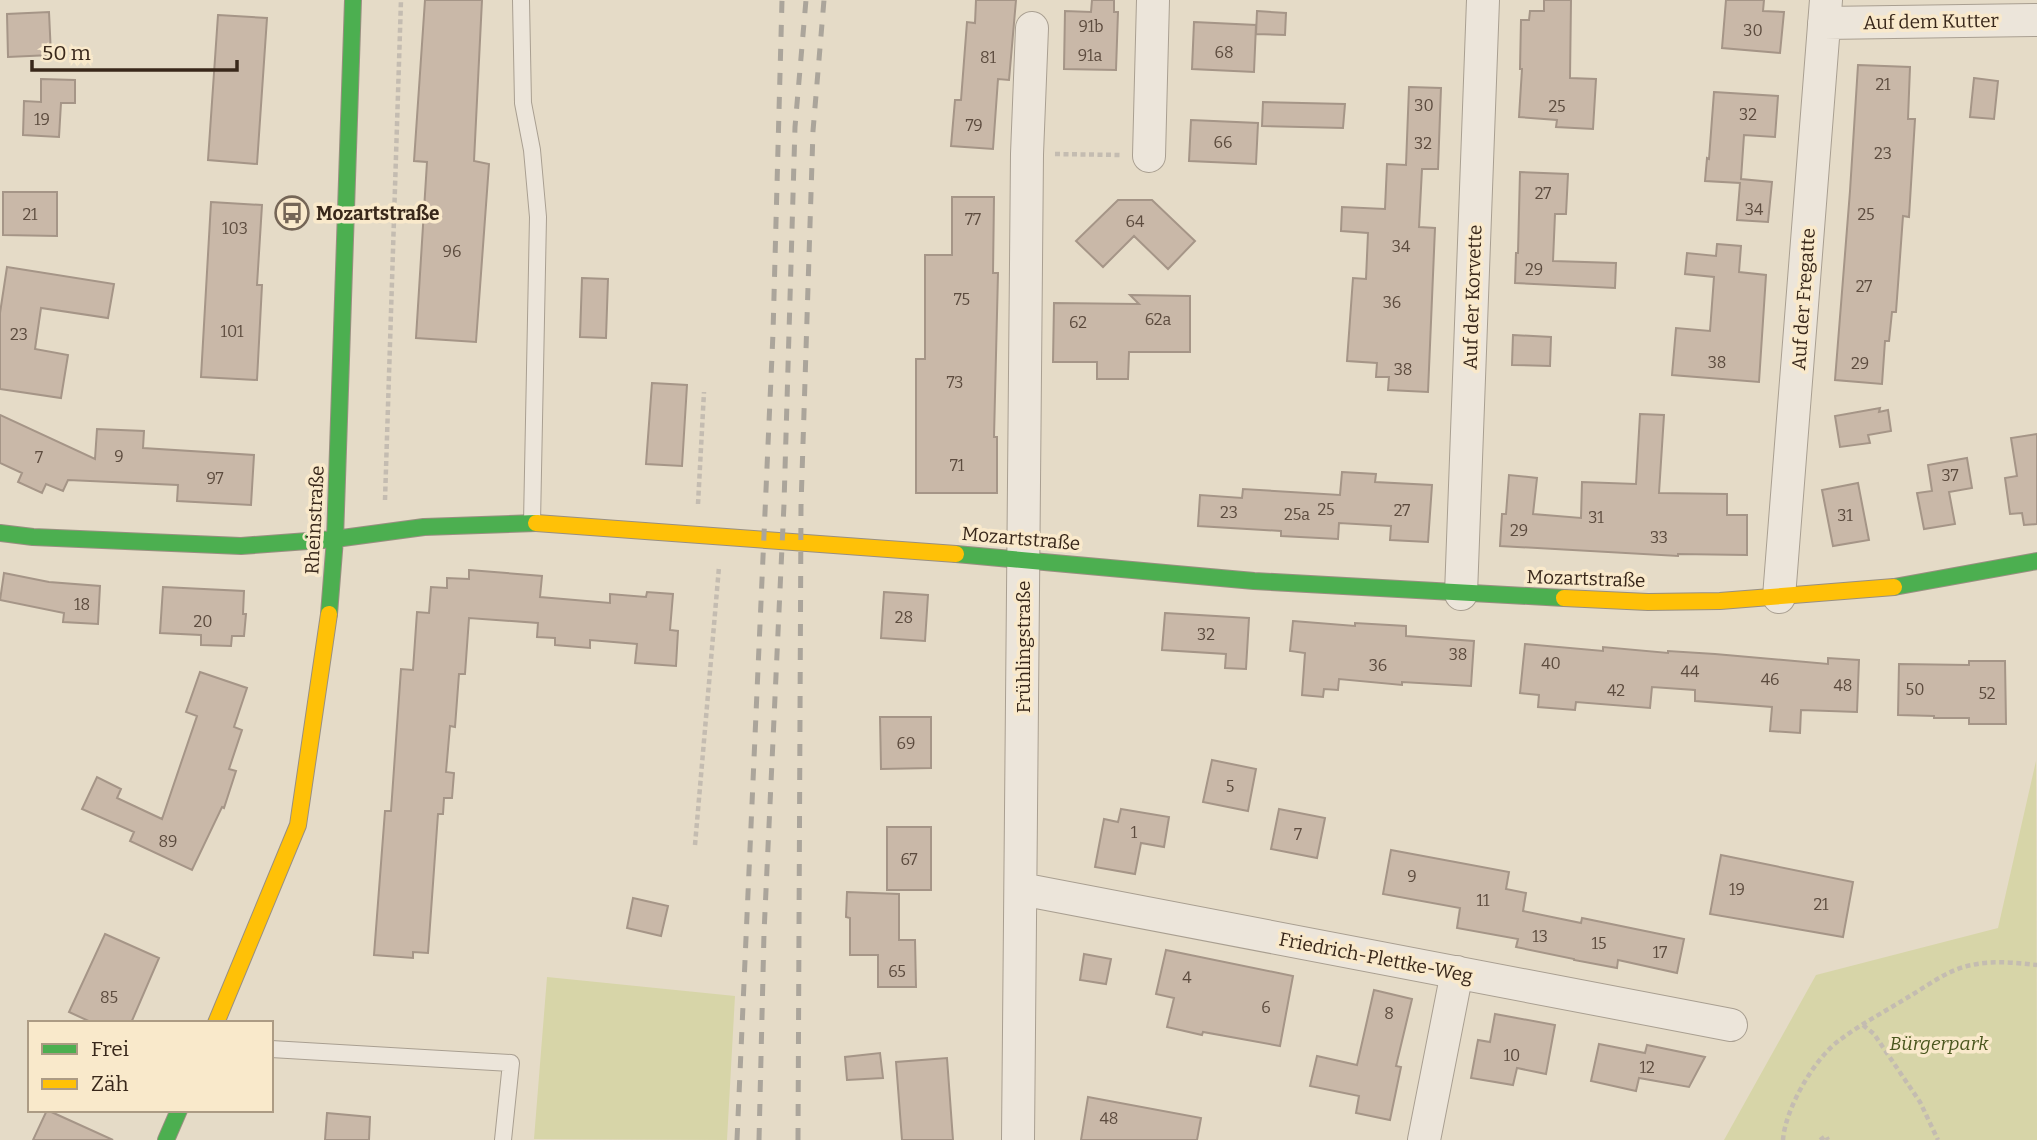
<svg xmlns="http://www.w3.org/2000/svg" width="2037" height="1140" viewBox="0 0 2037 1140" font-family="Bitter,serif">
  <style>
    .green { fill: #d7d5a8 }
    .building { fill: #c9b8a8; stroke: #a59587; stroke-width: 2 }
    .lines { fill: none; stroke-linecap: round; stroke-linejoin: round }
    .lane-casing { stroke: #a99f91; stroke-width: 18 }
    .street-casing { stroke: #a99f91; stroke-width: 34 }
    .fast-casing { stroke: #998f81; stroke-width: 18 }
    .slow-casing { stroke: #998f81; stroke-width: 18 }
    .path { stroke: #c4bcb1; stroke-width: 4.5; stroke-dasharray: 5 3.5; stroke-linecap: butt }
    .lane { stroke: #ece5da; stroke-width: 16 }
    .street { stroke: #ece5da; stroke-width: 32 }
    .fast { stroke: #4caf50; stroke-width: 16 }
    .slow { stroke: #ffc107; stroke-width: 16 }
    .rail { stroke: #aba59b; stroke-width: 5; stroke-dasharray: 12 12; stroke-linecap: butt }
    .labels { text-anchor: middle; stroke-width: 7; stroke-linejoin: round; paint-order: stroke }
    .number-label { font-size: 16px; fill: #5c4b3e }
    .street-label { font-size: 19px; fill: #38271a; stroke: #f9e9cb }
    .poi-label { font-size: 19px; font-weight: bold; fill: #38271a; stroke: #f9e9cb; text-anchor: start }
    .park-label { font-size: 19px; font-style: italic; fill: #4a561e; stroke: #f9e9cb }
  </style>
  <rect width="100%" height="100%" fill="#e5dbc7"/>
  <path class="green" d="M 2036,761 L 2037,1140 L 1724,1140 L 1816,975 L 1998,928 Z
    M 547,977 L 735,996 L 727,1140 L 534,1139 Z"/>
  <path class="building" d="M 425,0 L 482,0 L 474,161 L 489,164 L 476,342 L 416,338 L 427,162 L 414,161 Z
    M 976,0 L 1016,0 L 1009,80 L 998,79 L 993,149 L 951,146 L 955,100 L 961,100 L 967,22 L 975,23 Z
    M 1092,0 L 1114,0 L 1114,12 L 1118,12 L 1116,70 L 1064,69 L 1065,11 L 1091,12 Z
    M 1544,0 L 1571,0 L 1570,78 L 1596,79 L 1593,129 L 1556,127 L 1557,120 L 1519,117 L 1522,69 L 1520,69 L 1521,20 L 1529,20 L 1530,11 L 1544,11 Z
    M 1726,0 L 1764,0 L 1763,11 L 1784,12 L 1780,53 L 1722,48 Z
    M 1257,11 L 1286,13 L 1285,35 L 1256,34 Z
    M 49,12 L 51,55 L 8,57 L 7,14 Z
    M 218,15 L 267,18 L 257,164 L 208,160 Z
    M 1194,22 L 1256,25 L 1254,72 L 1192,69 Z
    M 1858,65 L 1910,67 L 1908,119 L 1915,119 L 1909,217 L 1903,216 L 1896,312 L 1892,312 L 1889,341 L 1885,341 L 1882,384 L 1835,380 L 1850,191 Z
    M 1974,78 L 1998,81 L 1994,119 L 1970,117 Z
    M 41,79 L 75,80 L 75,103 L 61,103 L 59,137 L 23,135 L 24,101 L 41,102 Z
    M 1409,87 L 1441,88 L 1438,169 L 1422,169 L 1419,227 L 1435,228 L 1428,392 L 1388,390 L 1389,377 L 1376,377 L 1377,363 L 1347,361 L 1353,278 L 1366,279 L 1368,233 L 1341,231 L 1342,207 L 1385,209 L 1387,164 L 1406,165 Z
    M 1714,92 L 1778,96 L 1775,137 L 1744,135 L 1741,179 L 1772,182 L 1768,222 L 1737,220 L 1740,183 L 1705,181 L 1707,158 L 1709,159 Z
    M 1263,102 L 1345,104 L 1343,128 L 1262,126 Z
    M 1191,120 L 1258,123 L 1256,164 L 1189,161 Z
    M 1520,172 L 1568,174 L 1566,214 L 1555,214 L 1553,261 L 1616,263 L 1615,288 L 1515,283 L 1516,253 L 1518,253 Z
    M 3,192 L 57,192 L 57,236 L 3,235 Z
    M 952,197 L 994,197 L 993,273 L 998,273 L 994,437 L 997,437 L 997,493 L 916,493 L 916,359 L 925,359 L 925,255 L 952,255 Z
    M 1118,200 L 1152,200 L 1195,241 L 1168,269 L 1134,236 L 1103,267 L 1076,241 Z
    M 211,202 L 262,205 L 257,285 L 262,285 L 257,380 L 201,377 Z
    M 1717,244 L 1741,246 L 1739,272 L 1766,275 L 1759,382 L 1672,375 L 1676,328 L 1710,331 L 1714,277 L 1685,274 L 1687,253 L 1716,256 Z
    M 7,267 L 114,284 L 108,318 L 41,308 L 35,349 L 68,355 L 61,398 L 0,389 L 0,313 Z
    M 582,278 L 608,279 L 606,338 L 580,337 Z
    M 1130,295 L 1190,296 L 1190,352 L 1129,352 L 1128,379 L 1097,379 L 1097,362 L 1053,362 L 1054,303 L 1139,304 Z
    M 1513,335 L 1551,337 L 1550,366 L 1512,365 Z
    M 652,383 L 687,385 L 682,466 L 646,464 Z
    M 1880,408 L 1879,412 L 1888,410 L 1891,431 L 1868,435 L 1870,443 L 1840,447 L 1835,416 Z
    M 1640,414 L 1664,415 L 1659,493 L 1727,494 L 1727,515 L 1747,515 L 1747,555 L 1678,554 L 1678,556 L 1500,546 L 1502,514 L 1506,514 L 1509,475 L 1537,478 L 1533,514 L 1581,518 L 1582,482 L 1636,484 Z
    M 0,415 L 95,459 L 97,429 L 144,431 L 143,448 L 254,455 L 251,505 L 177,501 L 178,485 L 68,480 L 63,491 L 46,484 L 42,493 L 18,482 L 22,473 L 0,463 Z
    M 2037,434 L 2037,524 L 2024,525 L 2022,513 L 2010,514 L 2005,478 L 2017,476 L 2011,438 Z
    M 1967,458 L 1972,488 L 1949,492 L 1955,524 L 1924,529 L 1917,493 L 1932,491 L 1928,465 Z
    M 1342,472 L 1376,474 L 1375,482 L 1432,485 L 1428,542 L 1390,540 L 1391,526 L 1339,523 L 1338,539 L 1281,536 L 1281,531 L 1198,526 L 1200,495 L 1242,498 L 1243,489 L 1340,495 Z
    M 1858,483 L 1869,540 L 1833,546 L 1822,490 Z
    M 469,570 L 542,576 L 540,597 L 610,603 L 610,594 L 646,597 L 647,592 L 673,594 L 670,630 L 678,631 L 676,666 L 635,663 L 637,644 L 590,640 L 590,648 L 555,645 L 555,638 L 537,637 L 538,623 L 469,618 L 465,674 L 459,674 L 455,727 L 450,726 L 446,772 L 454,773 L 452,798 L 444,798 L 443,814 L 438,814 L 428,953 L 413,952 L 413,958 L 374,955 L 385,811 L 391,811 L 401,669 L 413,670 L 417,612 L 429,613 L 431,587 L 447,588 L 447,578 L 469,579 Z
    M 4,573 L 49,582 L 100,586 L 98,624 L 63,622 L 64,613 L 0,600 Z
    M 163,587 L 244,591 L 243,614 L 246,614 L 244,636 L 232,636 L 231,646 L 201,645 L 201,635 L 160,633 Z
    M 884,592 L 928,595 L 925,641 L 881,638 Z
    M 1165,613 L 1249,618 L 1246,669 L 1225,668 L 1226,654 L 1162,650 Z
    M 1293,621 L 1355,626 L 1355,623 L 1406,626 L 1406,636 L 1474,641 L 1471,686 L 1402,682 L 1402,685 L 1339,679 L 1338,690 L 1324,689 L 1323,697 L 1302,695 L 1305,653 L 1290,651 Z
    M 1525,644 L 1603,651 L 1603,647 L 1668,653 L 1668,651 L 1715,654 L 1828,664 L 1828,658 L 1859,660 L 1857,712 L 1801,710 L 1800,733 L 1770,731 L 1772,707 L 1695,701 L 1695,690 L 1652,687 L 1650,708 L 1576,702 L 1575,710 L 1538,707 L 1539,695 L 1520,693 Z
    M 1969,661 L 2005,661 L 2006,724 L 1969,724 L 1969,718 L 1934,718 L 1934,716 L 1898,715 L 1899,664 L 1969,665 Z
    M 200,672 L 247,688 L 234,727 L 242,730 L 229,769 L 236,771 L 224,808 L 222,807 L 192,870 L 130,841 L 134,832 L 82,809 L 97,777 L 121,789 L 117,798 L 162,819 L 197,716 L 186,712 Z
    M 880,717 L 931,717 L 931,768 L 881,769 Z
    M 1212,760 L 1256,769 L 1248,811 L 1203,802 Z
    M 1121,809 L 1169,817 L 1164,847 L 1141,843 L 1135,874 L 1095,867 L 1104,819 L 1118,822 Z
    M 1279,809 L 1325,818 L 1317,858 L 1271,849 Z
    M 887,827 L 931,827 L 931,890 L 887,890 Z
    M 1391,850 L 1509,872 L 1506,889 L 1526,893 L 1523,911 L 1581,923 L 1582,918 L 1684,939 L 1677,973 L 1618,960 L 1617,968 L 1574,960 L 1574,959 L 1516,947 L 1518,939 L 1457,928 L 1460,908 L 1383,894 Z
    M 1721,855 L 1853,882 L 1843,937 L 1710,914 Z
    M 847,892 L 899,894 L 899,940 L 915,940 L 916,987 L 878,987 L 878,955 L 850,955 L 850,918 L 846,917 Z
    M 633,898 L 668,906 L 661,936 L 627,928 Z
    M 105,934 L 159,958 L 131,1023 L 93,1023 L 69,1012 Z
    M 1166,950 L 1293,976 L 1280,1046 L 1203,1032 L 1202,1035 L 1167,1027 L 1174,998 L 1156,994 Z
    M 1084,954 L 1111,959 L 1106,984 L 1080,980 Z
    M 1374,990 L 1412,999 L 1396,1066 L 1401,1067 L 1390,1120 L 1356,1113 L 1359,1096 L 1310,1086 L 1317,1056 L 1357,1065 Z
    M 1495,1014 L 1555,1025 L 1546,1074 L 1517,1068 L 1513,1085 L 1471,1078 L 1478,1040 L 1490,1042 Z
    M 1599,1044 L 1645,1053 L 1647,1045 L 1705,1057 L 1689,1087 L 1639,1078 L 1636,1091 L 1591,1081 Z
    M 880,1053 L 883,1078 L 847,1080 L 845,1057 Z
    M 947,1058 L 953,1140 L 902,1140 L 896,1062 Z
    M 1088,1097 L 1201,1118 L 1197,1140 L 1081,1140 Z
    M 47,1110 L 113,1140 L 33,1140 Z
    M 327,1113 L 370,1117 L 369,1140 L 325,1140 Z"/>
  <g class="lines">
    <defs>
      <path id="lane" d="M 521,0 L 523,103 L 532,150 L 538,217 L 532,523
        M 271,1049 L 511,1063 L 503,1140"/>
      <path id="street" d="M 1824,23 L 2037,20
        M 1149,156 L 1153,0
        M 1461,594 L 1483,0
        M 1779,597 L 1826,0
        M 1021,889 L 1731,1025
        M 1018,1140 L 1027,154 L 1032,28
        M 1424,1140 L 1457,972"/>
      <path id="fast" d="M 0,533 L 33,537 L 241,546 L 335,539 L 424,527 L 536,523
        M 956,554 L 1254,581 L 1564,598
        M 1894,587 L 2037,561
        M 329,614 L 335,539 L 353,0
        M 166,1140 L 179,1110"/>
      <path id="slow" d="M 536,523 L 956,554
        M 1564,598 L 1648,602 L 1720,601 L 1894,587
        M 216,1023 L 298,825 L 329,614"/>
    </defs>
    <use href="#lane" class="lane-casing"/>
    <use href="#street" class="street-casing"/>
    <use href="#fast" class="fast-casing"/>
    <use href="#slow" class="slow-casing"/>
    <path class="path" d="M 1055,154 L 1120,155
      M 385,500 L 401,0
      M 698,504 L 704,392
      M 695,845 L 719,567
      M 1863,1025 L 1874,1034 L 1920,1102 L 1938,1140
      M 1783,1140 C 1785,1109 1815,1057 1841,1039 C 1861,1024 1884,1012 1905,999 C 1926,987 1948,969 1972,965 C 1993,960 2016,963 2037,965
      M 1820,1140 L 1826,1136 L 1828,1140"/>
    <use href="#lane" class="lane"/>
    <use href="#street" class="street"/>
    <use href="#fast" class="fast"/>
    <use href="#slow" class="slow"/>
    <path class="rail" d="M 737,1140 L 773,333 L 782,0
      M 759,1140 L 764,933 L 784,504 L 795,127 L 806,0
      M 798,1140 L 801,506 L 813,131 L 824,0"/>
  </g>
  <defs>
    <symbol id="bus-ring" viewBox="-11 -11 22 22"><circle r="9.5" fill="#f9e9cb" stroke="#756657" stroke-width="1.5"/><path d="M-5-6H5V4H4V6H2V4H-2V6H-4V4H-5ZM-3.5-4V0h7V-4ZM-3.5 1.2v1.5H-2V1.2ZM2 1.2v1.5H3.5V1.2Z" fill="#756657"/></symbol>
  </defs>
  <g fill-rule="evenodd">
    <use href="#bus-ring" x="273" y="194" width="38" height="38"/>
  </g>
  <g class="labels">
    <g class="number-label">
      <text x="1091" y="32">91b</text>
      <text x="1753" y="36">30</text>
      <text x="1224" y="58">68</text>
      <text x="1090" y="61">91a</text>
      <text x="988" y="63">81</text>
      <text x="1883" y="90">21</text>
      <text x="1424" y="111">30</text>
      <text x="1557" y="112">25</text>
      <text x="1748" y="120">32</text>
      <text x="42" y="125">19</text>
      <text x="974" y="131">79</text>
      <text x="1223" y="148">66</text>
      <text x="1423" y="149">32</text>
      <text x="1883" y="159">23</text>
      <text x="1543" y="199">27</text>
      <text x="1754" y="215">34</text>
      <text x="30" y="220">21</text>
      <text x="1866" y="220">25</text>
      <text x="973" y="225">77</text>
      <text x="1135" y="227">64</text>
      <text x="235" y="234">103</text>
      <text x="1401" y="252">34</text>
      <text x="452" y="257">96</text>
      <text x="1534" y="275">29</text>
      <text x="1864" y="292">27</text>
      <text x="962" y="305">75</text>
      <text x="1392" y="308">36</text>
      <text x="1158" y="325">62a</text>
      <text x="1078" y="328">62</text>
      <text x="232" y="337">101</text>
      <text x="19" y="340">23</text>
      <text x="1717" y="368">38</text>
      <text x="1860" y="369">29</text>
      <text x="1403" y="375">38</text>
      <text x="955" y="388">73</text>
      <text x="119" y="462">9</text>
      <text x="39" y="463">7</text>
      <text x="957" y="471">71</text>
      <text x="1950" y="481">37</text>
      <text x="215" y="484">97</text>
      <text x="1326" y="515">25</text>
      <text x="1402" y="516">27</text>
      <text x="1229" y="518">23</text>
      <text x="1297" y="520">25a</text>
      <text x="1845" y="521">31</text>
      <text x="1596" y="523">31</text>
      <text x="1519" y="536">29</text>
      <text x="1659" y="543">33</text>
      <text x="82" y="610">18</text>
      <text x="904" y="623">28</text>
      <text x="203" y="627">20</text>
      <text x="1206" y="640">32</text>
      <text x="1458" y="660">38</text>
      <text x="1551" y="669">40</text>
      <text x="1378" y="671">36</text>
      <text x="1690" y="677">44</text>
      <text x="1770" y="685">46</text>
      <text x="1843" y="691">48</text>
      <text x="1915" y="695">50</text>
      <text x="1616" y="696">42</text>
      <text x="1987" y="699">52</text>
      <text x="906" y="749">69</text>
      <text x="1230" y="792">5</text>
      <text x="1134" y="838">1</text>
      <text x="1298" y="840">7</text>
      <text x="168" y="847">89</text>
      <text x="909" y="865">67</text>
      <text x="1412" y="882">9</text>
      <text x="1737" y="895">19</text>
      <text x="1483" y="906">11</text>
      <text x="1821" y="910">21</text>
      <text x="1540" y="942">13</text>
      <text x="1599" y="949">15</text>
      <text x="1660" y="958">17</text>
      <text x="897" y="977">65</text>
      <text x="1187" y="983">4</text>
      <text x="109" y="1003">85</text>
      <text x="1266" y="1013">6</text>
      <text x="1389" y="1019">8</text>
      <text x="1512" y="1061">10</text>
      <text x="1647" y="1073">12</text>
      <text x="1109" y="1124">48</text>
    </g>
    <g class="street-label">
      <text transform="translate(1931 21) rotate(-1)" y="7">Auf dem Kutter</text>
      <text transform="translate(1472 297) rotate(-88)" y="7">Auf der Korvette</text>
      <text transform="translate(1803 299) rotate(-86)" y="7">Auf der Fregatte</text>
      <text transform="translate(314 520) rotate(-87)" y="7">Rheinstraße</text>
      <text transform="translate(1021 538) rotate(5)" y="7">Mozartstraße</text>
      <text transform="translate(1586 578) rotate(2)" y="7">Mozartstraße</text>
      <text transform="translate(1023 647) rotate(-90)" y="7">Frühlingstraße</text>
      <text transform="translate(1376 957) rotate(11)" y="7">Friedrich-Plettke-Weg</text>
    </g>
    <g class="poi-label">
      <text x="316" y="220">Mozartstraße</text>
    </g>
    <g class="park-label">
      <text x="1939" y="1050">Bürgerpark</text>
    </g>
  </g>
  <rect x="28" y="1021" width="245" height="91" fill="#f9e9cb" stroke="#ac9b84" stroke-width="2"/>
  <rect x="42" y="1044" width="35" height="10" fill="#4caf50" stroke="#ac9b84" stroke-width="2"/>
  <text x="91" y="1056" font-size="21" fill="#38271a">Frei</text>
  <rect x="42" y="1079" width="35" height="10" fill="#ffc107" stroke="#ac9b84" stroke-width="2"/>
  <text x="91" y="1091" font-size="21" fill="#38271a">Zäh</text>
  <path d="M32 60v10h205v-10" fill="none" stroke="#38271a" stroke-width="3.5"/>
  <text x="42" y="60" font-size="21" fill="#38271a" stroke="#f9e9cb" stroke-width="5" paint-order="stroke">50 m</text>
</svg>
